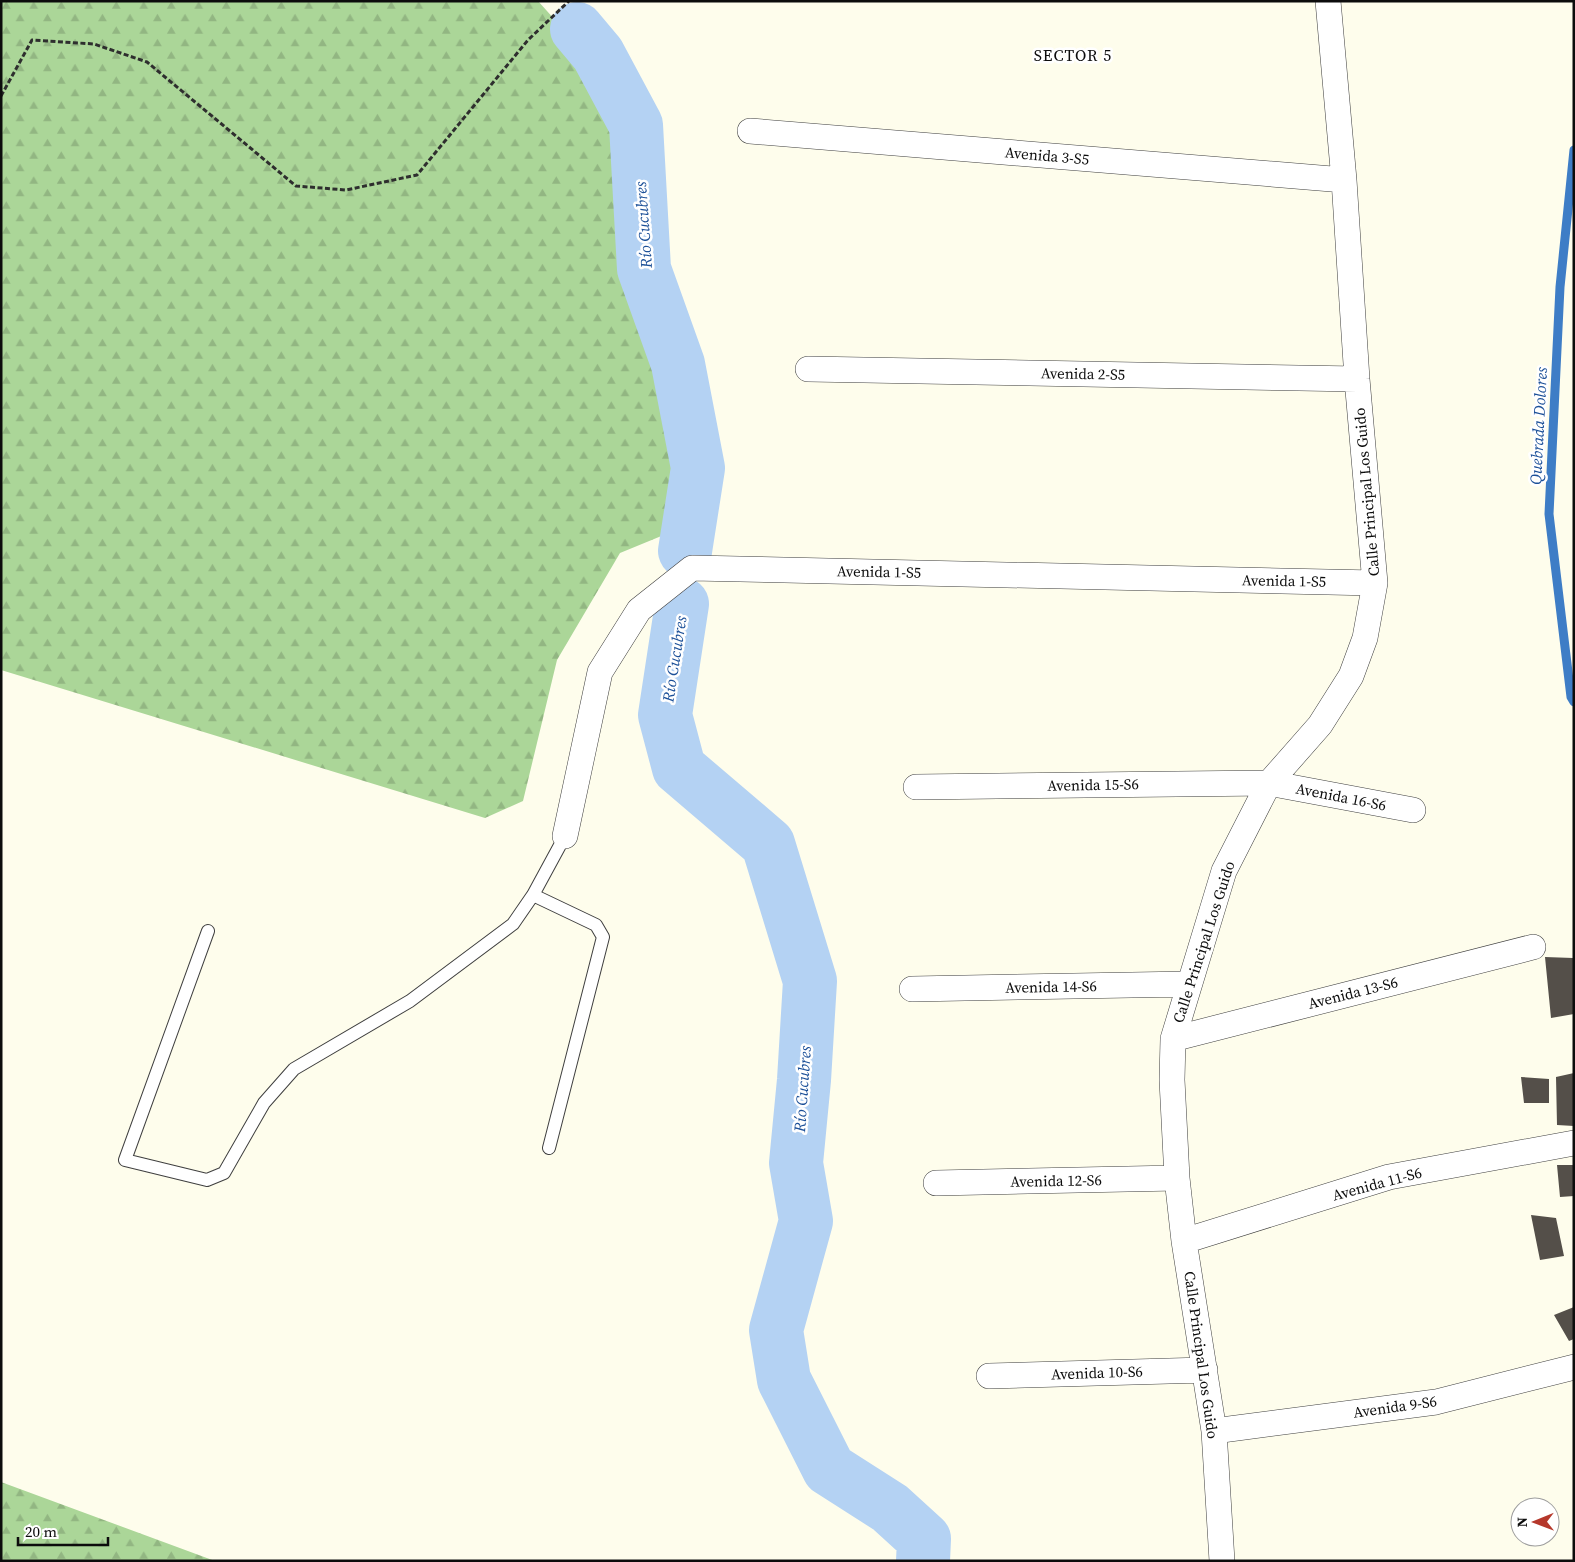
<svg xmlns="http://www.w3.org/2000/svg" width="1575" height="1562" viewBox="0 0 1575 1562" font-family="'Source Serif 4',serif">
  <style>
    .forest { fill: url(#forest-firs) }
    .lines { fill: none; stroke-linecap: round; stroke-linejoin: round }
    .stream { stroke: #3e7dc6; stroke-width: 9 }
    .river { stroke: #b4d2f3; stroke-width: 54 }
    .building { fill: #544f49 }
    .lane-casing { stroke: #3f3f3f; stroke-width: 14 }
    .street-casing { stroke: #3f3f3f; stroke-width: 26 }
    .path { stroke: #2e2e2e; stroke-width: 3; stroke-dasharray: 5 2.5; stroke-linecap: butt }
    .lane { stroke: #fff; stroke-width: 12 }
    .street { stroke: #fff; stroke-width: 25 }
    .labels { text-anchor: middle; stroke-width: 5; stroke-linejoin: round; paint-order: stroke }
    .street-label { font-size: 15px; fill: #0c0c0c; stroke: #fff }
    .neighbourhood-label { font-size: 16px; letter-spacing: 1px; fill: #0c0c0c; stroke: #fff }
    .water-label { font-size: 16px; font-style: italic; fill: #1c5098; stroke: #fff }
  </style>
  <defs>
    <pattern id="forest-firs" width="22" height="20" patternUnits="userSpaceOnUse" patternTransform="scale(1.25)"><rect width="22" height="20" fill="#abd698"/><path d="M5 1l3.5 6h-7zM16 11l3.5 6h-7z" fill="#92b682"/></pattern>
  </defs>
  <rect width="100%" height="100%" fill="#fefdec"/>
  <path class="forest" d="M 1,1 L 538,1 L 591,60 L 616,121 L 623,266 L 657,361 L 675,458 L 676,530 L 620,553 L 557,660 L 523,801 L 485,818 L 1,670 Z
    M 1,1482 L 215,1561 L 1,1561 Z"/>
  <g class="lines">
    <path class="stream" d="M 1574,150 L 1560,287 L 1549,514 L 1571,697 L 1574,702"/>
    <path class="river" d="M 577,29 L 598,54 L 636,125 L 644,269 L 678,364 L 698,468 L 685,551
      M 682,604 L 665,715 L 679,768 L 768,844 L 810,981 L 804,1080 L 796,1163 L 806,1221 L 776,1330 L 784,1380 L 829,1469 L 890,1508 L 924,1539 L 923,1561"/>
  </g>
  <path class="building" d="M 1545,957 L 1573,958 L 1574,1014 L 1551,1018 Z
    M 1574,1073 L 1574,1126 L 1557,1125 L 1556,1077 Z
    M 1521,1077 L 1549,1079 L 1549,1103 L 1524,1103 Z
    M 1557,1165 L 1574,1165 L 1574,1196 L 1560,1197 Z
    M 1531,1215 L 1556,1218 L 1564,1256 L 1540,1260 Z
    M 1574,1307 L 1574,1339 L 1569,1341 L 1554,1315 Z"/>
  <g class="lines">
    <defs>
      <path id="lane" d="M 533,895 L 596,925 L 603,937 L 549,1148
        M 208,931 L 125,1160 L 207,1180 L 224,1173 L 264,1103 L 294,1069 L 410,1001 L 513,924 L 533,895 L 565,836"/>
      <path id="street" d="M 750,131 L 1344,180
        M 808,369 L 1357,379
        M 916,787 L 1269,783 L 1413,810
        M 565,836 L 600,672 L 639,610 L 692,568 L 1375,583
        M 912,989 L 1189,984
        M 1173,1039 L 1533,947
        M 936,1183 L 1177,1178
        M 1184,1241 L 1389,1177 L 1574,1143
        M 989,1376 L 1205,1370
        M 1214,1431 L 1436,1402 L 1574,1367
        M 1222,1561 L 1214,1431 L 1184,1241 L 1177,1178 L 1172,1080 L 1173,1039 L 1224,871 L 1269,783 L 1320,725 L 1351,676 L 1365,638 L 1375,583 L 1357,379 L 1344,180 L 1328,1"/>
    </defs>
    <use href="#lane" class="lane-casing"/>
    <use href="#street" class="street-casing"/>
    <path class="path" d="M 1,96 L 32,40 L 94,44 L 147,62 L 296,186 L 346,190 L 417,175 L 528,40 L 569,1"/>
    <use href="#lane" class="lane"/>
    <use href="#street" class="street"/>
  </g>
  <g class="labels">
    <g class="street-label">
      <text transform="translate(1047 156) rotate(5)" y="5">Avenida 3-S5</text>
      <text transform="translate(1083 374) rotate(1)" y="5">Avenida 2-S5</text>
      <text transform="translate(1367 492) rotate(-95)" y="5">Calle Principal Los Guido</text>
      <text transform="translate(879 572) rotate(1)" y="5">Avenida 1-S5</text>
      <text transform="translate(1284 581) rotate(1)" y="5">Avenida 1-S5</text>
      <text transform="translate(1093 785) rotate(-1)" y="5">Avenida 15-S6</text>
      <text transform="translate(1341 797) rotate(11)" y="5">Avenida 16-S6</text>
      <text transform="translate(1204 942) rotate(-72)" y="5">Calle Principal Los Guido</text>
      <text transform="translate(1051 987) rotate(-1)" y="5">Avenida 14-S6</text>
      <text transform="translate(1353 993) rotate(-14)" y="5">Avenida 13-S6</text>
      <text transform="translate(1056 1181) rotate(-1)" y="5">Avenida 12-S6</text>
      <text transform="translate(1377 1184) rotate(-15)" y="5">Avenida 11-S6</text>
      <text transform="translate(1201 1355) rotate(82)" y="5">Calle Principal Los Guido</text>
      <text transform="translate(1097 1373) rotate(-2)" y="5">Avenida 10-S6</text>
      <text transform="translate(1395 1407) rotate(-8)" y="5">Avenida 9-S6</text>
    </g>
    <g class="neighbourhood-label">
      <text x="1073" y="61">SECTOR 5</text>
    </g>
    <g class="water-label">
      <text transform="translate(643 225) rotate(-94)" y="6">Río Cucubres</text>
      <text transform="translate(1538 426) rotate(-87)" y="6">Quebrada Dolores</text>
      <text transform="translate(674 659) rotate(-81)" y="6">Río Cucubres</text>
      <text transform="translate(802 1089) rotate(-86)" y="6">Río Cucubres</text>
    </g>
  </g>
  <rect width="1575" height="1562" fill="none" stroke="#0c0c0c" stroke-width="5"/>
  <g transform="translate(1535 1522) rotate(269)"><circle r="24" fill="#ffffff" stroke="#9e9e9e"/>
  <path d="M0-4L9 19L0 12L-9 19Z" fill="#b5382b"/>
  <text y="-8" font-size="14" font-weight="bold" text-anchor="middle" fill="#0c0c0c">N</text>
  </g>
  <path d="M18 1537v8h90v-8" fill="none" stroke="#0c0c0c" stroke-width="2.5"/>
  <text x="25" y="1537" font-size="15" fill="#0c0c0c" stroke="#ffffff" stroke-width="4" paint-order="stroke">20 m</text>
</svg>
